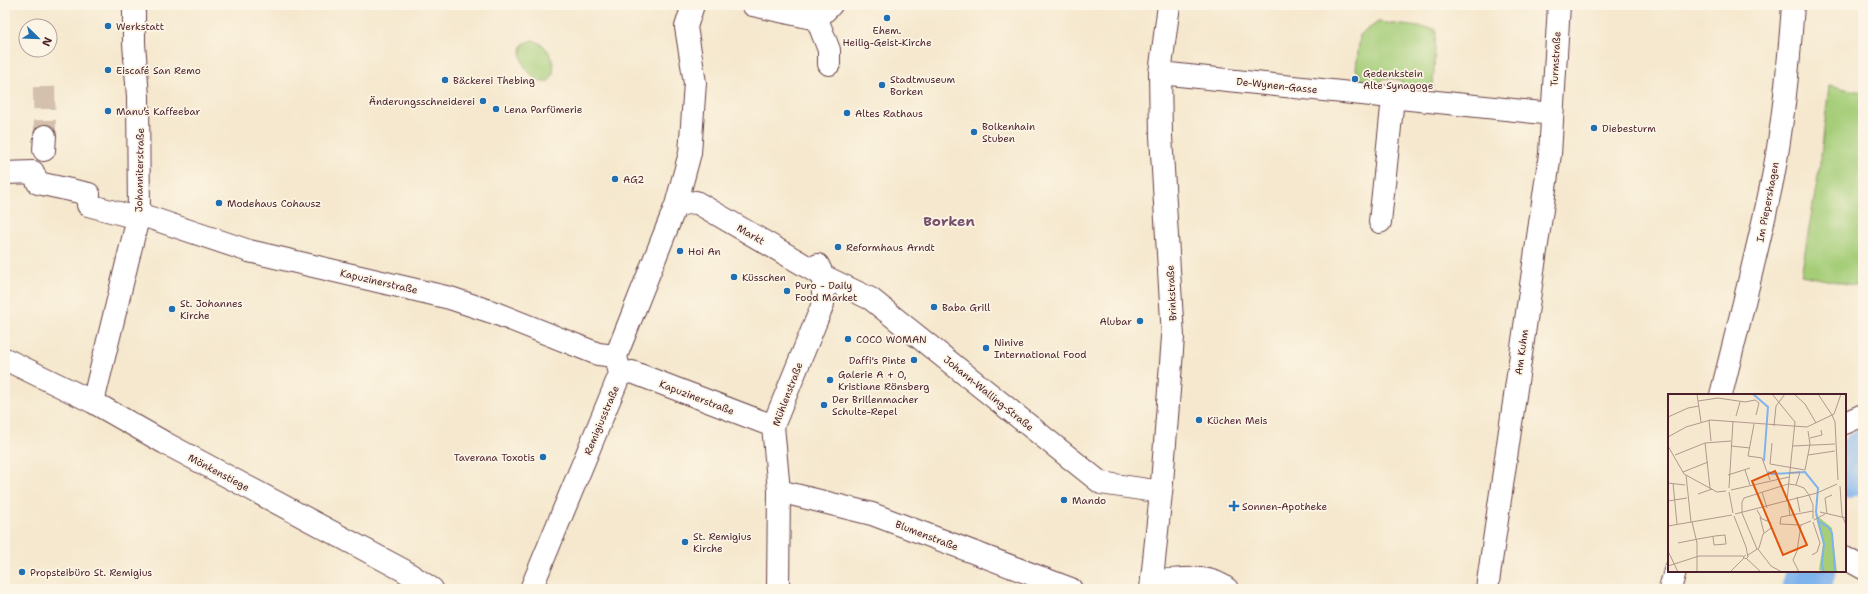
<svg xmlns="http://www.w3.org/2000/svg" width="1868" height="594" viewBox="0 0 1868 594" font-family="'Shantell Sans',sans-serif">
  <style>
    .green { fill: #a6ce79; stroke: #787652 }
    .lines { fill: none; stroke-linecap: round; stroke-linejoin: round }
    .river { stroke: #7fb3ec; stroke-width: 49 }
    .street-tunnel { stroke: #d3c0ad; stroke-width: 22; stroke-dasharray: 22 11; stroke-linecap: butt }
    .street-casing { stroke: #643d43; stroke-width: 24 }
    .street { stroke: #fff; stroke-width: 22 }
    .poi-dot { fill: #1f6fb2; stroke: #fcf5e5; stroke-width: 1.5 }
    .labels { text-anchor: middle; stroke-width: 3.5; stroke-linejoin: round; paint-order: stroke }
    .poi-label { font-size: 10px; fill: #4a1f2b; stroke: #fcf5e5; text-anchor: start }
    .street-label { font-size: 10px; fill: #4a1f2b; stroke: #fcf5e5 }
    .district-label { font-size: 14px; font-weight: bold; fill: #77506e; stroke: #fcf5e5 }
    .inset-river { fill: none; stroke: #7fb3ec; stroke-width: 2 }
    .inset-road { fill: none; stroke: #b1988d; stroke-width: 1 }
    .view { fill: #e0560e; fill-opacity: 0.15; stroke: #e0560e; stroke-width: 2 }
    .inset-edge { fill: none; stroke: #4a1f2b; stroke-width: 2 }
  </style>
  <rect width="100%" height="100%" fill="#fcf5e5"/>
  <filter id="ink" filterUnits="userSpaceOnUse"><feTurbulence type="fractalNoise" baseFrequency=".025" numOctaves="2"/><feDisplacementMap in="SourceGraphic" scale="8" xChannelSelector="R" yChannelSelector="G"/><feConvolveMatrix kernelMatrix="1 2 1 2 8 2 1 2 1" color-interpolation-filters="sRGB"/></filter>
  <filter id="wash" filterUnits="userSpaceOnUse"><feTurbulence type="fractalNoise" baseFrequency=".012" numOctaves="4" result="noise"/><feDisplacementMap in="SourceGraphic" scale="16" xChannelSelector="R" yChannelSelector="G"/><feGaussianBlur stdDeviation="0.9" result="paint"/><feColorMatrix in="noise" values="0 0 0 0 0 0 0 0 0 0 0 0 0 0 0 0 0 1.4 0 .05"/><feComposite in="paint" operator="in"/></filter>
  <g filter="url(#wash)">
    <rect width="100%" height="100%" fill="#f5e8ce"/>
    <path class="green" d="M 1378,22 L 1436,29 L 1433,89 L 1404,86 L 1400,80 L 1385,78 L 1379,83 L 1362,81 L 1356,69 L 1360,35 Z
      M 532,40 C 565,48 557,106 528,71 C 522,64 520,55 522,45 Z
      M 1829,86 L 1863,92 L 1863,287 L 1801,275 L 1820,164 Z"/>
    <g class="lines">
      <path class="river" d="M 1845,474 L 1863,455
        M 1806,589 L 1811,571"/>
    </g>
  </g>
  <g filter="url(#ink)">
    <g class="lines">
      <path class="street-tunnel" d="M 44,87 L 45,136"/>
      <defs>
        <path id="street" d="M 753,5 L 817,19
          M 817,19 L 829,50 L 829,64
          M 817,19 L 831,5
          M 1160,73 L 1552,114
          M 44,150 L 45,136
          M 5,173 L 33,172 L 38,183 L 89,194 L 88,205 L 126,215 L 139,214 L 249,251 L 450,298 L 495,313 L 598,354 L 616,356
          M 676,205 L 696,202 L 823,276 L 871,299 L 1101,483 L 1161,492
          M 1380,222 L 1393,98
          M 5,359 L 93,402 L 165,443 L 403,570 L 432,589
          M 620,374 L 632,372 L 773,426
          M 1721,395 C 1739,322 1758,250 1773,177 C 1784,120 1789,62 1793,5
          M 93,402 L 139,214 L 138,97 L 134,43 L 134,5
          M 1845,423 L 1863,415
          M 779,491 L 872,514 L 1071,589
          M 1845,558 L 1863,568
          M 1152,581 C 1177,581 1207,572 1227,589
          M 531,589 L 620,374 L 616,356 L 676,205 L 690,153 L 695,83 L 686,27 L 693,5
          M 778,589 L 779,491 L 773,426 L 823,304 L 823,276 L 818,265
          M 1151,589 L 1162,483 L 1173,337 L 1161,136 L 1160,73 L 1169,5
          M 1487,589 L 1550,154 L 1559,5
          M 1670,589 L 1675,571"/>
      </defs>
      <use href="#street" class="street-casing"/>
      <use href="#street" class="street"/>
    </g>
  </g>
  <g class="poi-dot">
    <circle cx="887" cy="18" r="4"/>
    <circle cx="108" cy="26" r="4"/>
    <circle cx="108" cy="70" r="4"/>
    <circle cx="1355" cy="79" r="4"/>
    <circle cx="445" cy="80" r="4"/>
    <circle cx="882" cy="85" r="4"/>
    <circle cx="483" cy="101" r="4"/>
    <circle cx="496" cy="109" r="4"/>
    <circle cx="108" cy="111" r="4"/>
    <circle cx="847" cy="113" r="4"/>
    <circle cx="1594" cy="128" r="4"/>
    <circle cx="974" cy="132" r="4"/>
    <circle cx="615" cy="179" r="4"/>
    <circle cx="219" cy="203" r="4"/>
    <circle cx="838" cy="247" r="4"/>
    <circle cx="680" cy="251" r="4"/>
    <circle cx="734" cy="277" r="4"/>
    <circle cx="787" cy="291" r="4"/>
    <circle cx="934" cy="307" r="4"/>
    <circle cx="172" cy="309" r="4"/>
    <circle cx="1140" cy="321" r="4"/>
    <circle cx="848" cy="339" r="4"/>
    <circle cx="986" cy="348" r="4"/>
    <circle cx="914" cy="360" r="4"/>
    <circle cx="830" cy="380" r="4"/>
    <circle cx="824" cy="405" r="4"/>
    <circle cx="1199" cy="420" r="4"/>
    <circle cx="543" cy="457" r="4"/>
    <circle cx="1064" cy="500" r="4"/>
    <path d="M1232 500h4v4h4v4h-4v4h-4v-4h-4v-4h4z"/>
    <circle cx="685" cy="542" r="4"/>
    <circle cx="22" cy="572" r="4"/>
  </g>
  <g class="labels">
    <g class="poi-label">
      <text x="116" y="30">Werkstatt</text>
      <text x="887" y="34" text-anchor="middle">Ehem.<tspan x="887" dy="12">Heilig-Geist-Kirche</tspan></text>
      <text x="116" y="74">Eiscafé San Remo</text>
      <text x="1363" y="77">Gedenkstein<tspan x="1363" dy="12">Alte Synagoge</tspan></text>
      <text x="890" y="83">Stadtmuseum<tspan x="890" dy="12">Borken</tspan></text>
      <text x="453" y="84">Bäckerei Thebing</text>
      <text x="475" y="105" text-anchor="end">Änderungsschneiderei</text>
      <text x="504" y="113">Lena Parfümerie</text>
      <text x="116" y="115">Manu’s Kaffeebar</text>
      <text x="855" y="117">Altes Rathaus</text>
      <text x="982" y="130">Bolkenhain<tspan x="982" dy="12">Stuben</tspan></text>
      <text x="1602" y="132">Diebesturm</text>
      <text x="623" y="183">AG2</text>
      <text x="227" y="207">Modehaus Cohausz</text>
      <text x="846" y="251">Reformhaus Arndt</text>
      <text x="688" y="255">Hoi An</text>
      <text x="742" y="281">Küsschen</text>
      <text x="795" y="289">Puro - Daily<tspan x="795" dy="12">Food Market</tspan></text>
      <text x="180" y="307">St. Johannes<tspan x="180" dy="12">Kirche</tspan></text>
      <text x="942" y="311">Baba Grill</text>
      <text x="1132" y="325" text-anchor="end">Alubar</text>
      <text x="856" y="343">COCO WOMAN</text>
      <text x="994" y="346">Ninive<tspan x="994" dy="12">International Food</tspan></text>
      <text x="906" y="364" text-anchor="end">Daffi's Pinte</text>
      <text x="838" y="378">Galerie A + O,<tspan x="838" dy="12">Kristiane Rönsberg</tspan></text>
      <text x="832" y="403">Der Brillenmacher<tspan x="832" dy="12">Schulte-Repel</tspan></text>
      <text x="1207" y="424">Küchen Meis</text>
      <text x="535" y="461" text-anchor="end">Taverana Toxotis</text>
      <text x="1072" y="504">Mando</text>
      <text x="1242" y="510">Sonnen-Apotheke</text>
      <text x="693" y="540">St. Remigius<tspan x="693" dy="12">Kirche</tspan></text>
      <text x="30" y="576">Propsteibüro St. Remigius</text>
    </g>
    <g class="street-label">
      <text transform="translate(1555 59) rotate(-87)" y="4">Turmstraße</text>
      <text transform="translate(1277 85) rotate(6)" y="4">De-Wynen-Gasse</text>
      <text transform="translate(139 170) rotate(-89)" y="4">Johanniterstraße</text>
      <text transform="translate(1767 202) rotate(-79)" y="4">Im Piepershagen</text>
      <text transform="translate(751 234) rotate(30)" y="4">Markt</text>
      <text transform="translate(379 281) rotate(13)" y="4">Kapuzinerstraße</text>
      <text transform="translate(1171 293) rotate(-93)" y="4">Brinkstraße</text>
      <text transform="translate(1521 352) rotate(-82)" y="4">Am Kuhm</text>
      <text transform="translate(989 393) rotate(39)" y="4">Johann-Walling-Straße</text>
      <text transform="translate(787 394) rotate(-69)" y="4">Mühlenstraße</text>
      <text transform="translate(697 397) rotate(21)" y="4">Kapuzinerstraße</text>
      <text transform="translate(601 420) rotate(-67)" y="4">Remigiusstraße</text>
      <text transform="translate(219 472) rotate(28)" y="4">Mönkenstiege</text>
      <text transform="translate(927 535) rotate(21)" y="4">Blumenstraße</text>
    </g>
    <g class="district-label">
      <text x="949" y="226">Borken</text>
    </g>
  </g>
  <g transform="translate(1668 394)">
    <rect width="178" height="178" fill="#f5e8ce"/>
    <path d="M 147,120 L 164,134 L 169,178 L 153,178 L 151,175 L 155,150 Z" fill="#a6ce79"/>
    <path class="inset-river" d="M 85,0 L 100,13 L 96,67M 100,78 L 104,80 L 137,78 L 150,94 L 148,118 L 156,150 L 154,171 L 156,178M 150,127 L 160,133 L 164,139 L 167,178"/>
    <path class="inset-road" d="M 29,0 L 33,28M 104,0 L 127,28 L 119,106M 126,0 L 137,10 L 148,29M 150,0 L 164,21M 30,7 L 50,4 L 77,8 L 87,6 L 91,9 L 88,21M 164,21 L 167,28 L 170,86M 68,22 L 72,8M 0,23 L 20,14 L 31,12M 41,26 L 43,47M 86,30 L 80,62 L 94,64 L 102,86M 106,32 L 108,12 L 117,0M 0,43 L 18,33 L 42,26 L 139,33 L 166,20 L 173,0M 142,44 L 154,41 L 153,36M 37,49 L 42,94M 104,49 L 102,70 L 137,76 L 142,50 L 140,37M 0,52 L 16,80 L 49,98 L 58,97M 63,52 L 82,54M 125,52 L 167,50M 7,61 L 37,49 L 63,47M 140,61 L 167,57M 77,76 L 82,91M 15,78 L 40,68M 121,79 L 132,78 L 128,91M 18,81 L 23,128M 60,81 L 82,74M 0,89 L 17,91M 5,89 L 9,130M 172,92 L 174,121 L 178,131M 61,94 L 65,27M 63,96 L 121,83M 61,98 L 65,119M 94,98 L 99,114M 30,100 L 44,95M 129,103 L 132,118M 120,105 L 122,122M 0,107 L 19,104M 152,118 L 178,124M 67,120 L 149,99 L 169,90M 159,120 L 157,104 L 164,101M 66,122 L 78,153 L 80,163 L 78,165 L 75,163 L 78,161M 92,123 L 96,139M 146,126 L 157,120M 143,127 L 133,131 L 112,130 L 113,123 L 145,117M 24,128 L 29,149 L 29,178M 0,132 L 64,121M 10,149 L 30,145 L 47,142 L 57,141 L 58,150 L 46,151 L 45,143M 89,155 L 74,119 L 74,108 L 76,104 L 120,90 L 128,91 L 136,94 L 141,101 L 145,111 L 145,125M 90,155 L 103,172 L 114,178M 0,157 L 10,178M 80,161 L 91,154 L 95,140 L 103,134 L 102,128 L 94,125 L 89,116M 144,161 L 149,158 L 152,149 L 145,128M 79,165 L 93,178M 0,172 L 31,162 L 75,162M 62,178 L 76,164M 131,178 L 125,166 L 129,157 L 133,131"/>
    <path class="view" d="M 107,77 L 139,151 L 115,161 L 84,87 Z"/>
    <rect width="178" height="178" class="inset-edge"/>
  </g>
  <rect width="1868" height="594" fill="none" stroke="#fcf5e5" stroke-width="20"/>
  <g transform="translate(38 38) rotate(113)"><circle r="19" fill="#fcf5e5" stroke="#b59f9b"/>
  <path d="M0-3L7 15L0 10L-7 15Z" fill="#1f6fb2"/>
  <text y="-6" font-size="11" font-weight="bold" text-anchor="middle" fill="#4a1f2b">N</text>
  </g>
</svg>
